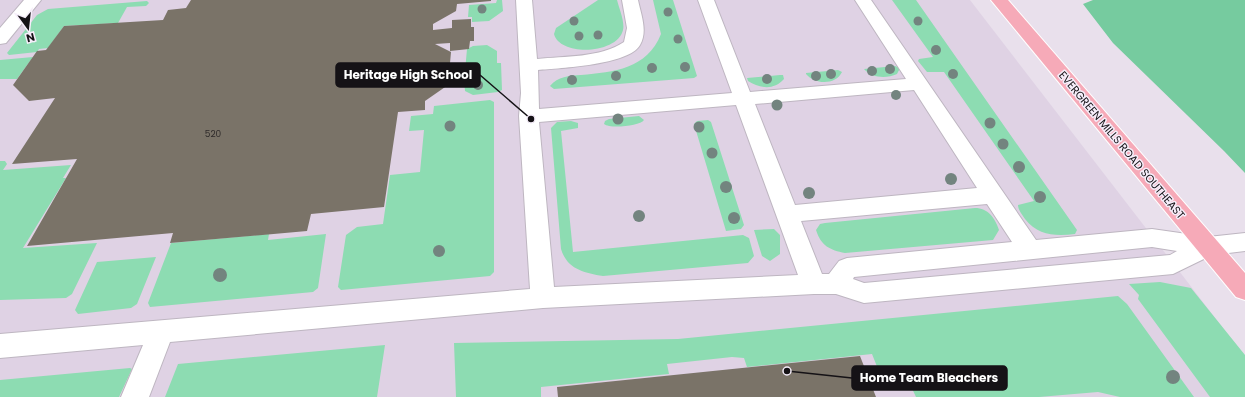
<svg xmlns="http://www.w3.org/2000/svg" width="1245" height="397" viewBox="0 0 1245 397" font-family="Poppins,sans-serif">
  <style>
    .built { fill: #dfd2e4 }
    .green { fill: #8ddcb2 }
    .forest { fill: #76cb9f }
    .building { fill: #7a7368 }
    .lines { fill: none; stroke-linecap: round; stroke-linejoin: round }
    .minor-casing { stroke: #beb6c1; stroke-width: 2 }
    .major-casing { stroke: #fff; stroke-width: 2 }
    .minor { fill: #fff; fill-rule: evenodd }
    .major { fill: #f6aab8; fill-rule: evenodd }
    .tree { fill: #73847f }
    .labels { text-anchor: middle; stroke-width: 3; stroke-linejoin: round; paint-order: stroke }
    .number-label { font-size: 9px; fill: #2e2a2a }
    .street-label { font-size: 11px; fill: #151216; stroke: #f6eefa }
    .leader { fill: none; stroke: #151216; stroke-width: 1.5 }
    .callout-dot { fill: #151216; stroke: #f6eefa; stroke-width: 1.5 }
    .callout { fill: #151216; stroke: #151216; stroke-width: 1.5 }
    .callout-label { font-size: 12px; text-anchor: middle; font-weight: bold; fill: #fff }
  </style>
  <rect width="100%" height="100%" fill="#e9e0ec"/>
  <path class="built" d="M 0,0 L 970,0 L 1223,328 L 1245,397 L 0,397 Z"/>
  <path class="green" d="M 497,0 L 502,0 L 503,11 L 489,21 L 472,22 L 472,17 L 468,17 L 469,5 L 496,3 Z
    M 598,0 L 617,0 C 619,8 625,22 623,30 C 618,54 560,57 554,34 L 556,28 Z
    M 653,0 L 673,0 L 697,76 L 694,78 L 554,89 L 550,86 C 558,76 569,76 581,75 C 614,72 647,69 661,34 Z
    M 892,0 L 916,0 L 1077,230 L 1075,234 C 1056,236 1038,236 1025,219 C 1022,214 1018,210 1018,205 L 1034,201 L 944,72 L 927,72 L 918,61 L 919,59 L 933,57 Z
    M 147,1 L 149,3 L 146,6 L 127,7 L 118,23 L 64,26 L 48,48 L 39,49 L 37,52 L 9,55 L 7,53 L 37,15 L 48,9 Z
    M 487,45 L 497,51 L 497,63 L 501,63 L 502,90 L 498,92 L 473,95 L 465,91 L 464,80 L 468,77 L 474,77 L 474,83 L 480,82 L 480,67 L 474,68 L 474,73 L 468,74 L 465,71 L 467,49 L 473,46 Z
    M 33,57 L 17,79 L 0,79 L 0,60 Z
    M 895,66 L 900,68 L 897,74 C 886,79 872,78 864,69 Z
    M 838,70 L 842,72 C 836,85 815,85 806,74 L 806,73 Z
    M 780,75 L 783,75 L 784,79 C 773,91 760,88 748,81 L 747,78 Z
    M 490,100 L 494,102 L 494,272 L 490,276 L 341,290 L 338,287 L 346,235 L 357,227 L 383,224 L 390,175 L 420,172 L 424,130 L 409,131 L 411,116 L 433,114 L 434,106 Z
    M 639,116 L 644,120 C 640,126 610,129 604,124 L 605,121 L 609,119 Z
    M 708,120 L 711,122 L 744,225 L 741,229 L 726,231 L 694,124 L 697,121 Z
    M 571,121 L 578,123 L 578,128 L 561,131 L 573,252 L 743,235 L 749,238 L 754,256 L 748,263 L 603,276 C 584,273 567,269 561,249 L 551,128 L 557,122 Z
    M 0,161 L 5,161 L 7,164 L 3,170 L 71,165 L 63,178 L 66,178 L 23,248 L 97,243 L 72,294 L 66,298 L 0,300 Z
    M 975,208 C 988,208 995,218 999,230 L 993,240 L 845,253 C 830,250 821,246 816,230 L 820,224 L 825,223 Z
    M 774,229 L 780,235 L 780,254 L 770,261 L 762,256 L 754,230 Z
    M 269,234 L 268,240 L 326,234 L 318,288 L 313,292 L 150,307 L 148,303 L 171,243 Z
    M 156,257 L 137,304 L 131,308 L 78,314 L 75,310 L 97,262 Z
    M 1160,282 L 1191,288 L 1245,355 L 1245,397 L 1210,397 L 1138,299 L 1139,295 L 1129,284 Z
    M 1118,296 L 1127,304 L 1194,397 L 1120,397 L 1098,392 L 1039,397 L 916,397 L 909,382 L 884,384 L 872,354 L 747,367 L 744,358 L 732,357 L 667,364 L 669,374 L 541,387 L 541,397 L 456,397 L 454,343 L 678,339 Z
    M 385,345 L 377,397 L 165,397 L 178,364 Z
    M 130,368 L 132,369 L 119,397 L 0,397 L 0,380 Z"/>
  <path class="forest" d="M 1093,0 L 1245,0 L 1245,173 L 1224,151 L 1113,43 L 1083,4 Z"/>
  <path class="building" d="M 191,0 L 491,0 L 491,1 L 457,4 L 456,11 L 433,24 L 433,30 L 452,28 L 452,20 L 471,19 L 471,27 L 474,27 L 474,41 L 470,41 L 469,49 L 450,51 L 450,43 L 435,44 L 451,52 L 448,85 L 425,101 L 425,110 L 398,112 L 384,207 L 311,214 L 307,231 L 170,243 L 173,233 L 27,246 L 77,159 L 12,164 L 55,98 L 29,101 L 13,85 L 37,51 L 46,50 L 64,26 L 163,20 L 168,10 L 186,8 Z
    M 860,356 L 876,397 L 558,397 L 557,387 Z"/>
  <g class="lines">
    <defs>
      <path id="minor" d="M 24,0 L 41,0 L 6,43 L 0,44 L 0,28 Z
        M 516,0 L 532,0 L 537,59 C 565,56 600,58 624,42 L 627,28 L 622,0 L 638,0 C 641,15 648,31 640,45 C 629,65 560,68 538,70 L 539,109 L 732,93 L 698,0 L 714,0 L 750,92 L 906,79 L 855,0 L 871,0 L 1036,240 L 1152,229 L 1208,237 L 1245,233 L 1245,251 L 1212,255 L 1173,274 L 864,303 L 836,294 L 814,294 L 543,308 L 170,342 L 149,397 L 121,397 L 143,345 L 0,358 L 0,334 L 530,289 L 519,116 L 521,93 ZM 914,90 L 977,188 L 795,205 L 755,104 ZM 736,105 L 798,275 L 554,287 L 539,122 ZM 987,204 L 1012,242 L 847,258 L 839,261 L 829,274 L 822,274 L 801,221 ZM 1152,247 L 1177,251 L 1170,255 L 864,283 L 853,279 L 854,277 Z"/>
      <path id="major" d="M 991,0 L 1008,0 L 1245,273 L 1245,300 L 1236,297 Z"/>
    </defs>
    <use href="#minor" class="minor-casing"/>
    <use href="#major" class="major-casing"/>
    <use href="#minor" class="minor"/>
    <use href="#major" class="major"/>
  </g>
  <g class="tree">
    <circle cx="482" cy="9" r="4.5"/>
    <circle cx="668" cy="12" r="4.5"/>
    <circle cx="574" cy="21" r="4.5"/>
    <circle cx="918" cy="21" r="4.5"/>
    <circle cx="598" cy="35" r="4.5"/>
    <circle cx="579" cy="36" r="4.5"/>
    <circle cx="678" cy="39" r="4.5"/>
    <circle cx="936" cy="50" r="5"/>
    <circle cx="685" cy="67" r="5"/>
    <circle cx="652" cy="68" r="5"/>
    <circle cx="890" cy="69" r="5"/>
    <circle cx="872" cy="71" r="5"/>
    <circle cx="831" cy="74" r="5"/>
    <circle cx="953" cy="74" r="5"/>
    <circle cx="616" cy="76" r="5"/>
    <circle cx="816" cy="76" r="5"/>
    <circle cx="767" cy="79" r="5"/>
    <circle cx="572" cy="80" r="5"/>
    <circle cx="478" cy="85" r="5"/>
    <circle cx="896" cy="95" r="5"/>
    <circle cx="777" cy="105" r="5.5"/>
    <circle cx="618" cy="119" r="5.5"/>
    <circle cx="990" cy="123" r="5.5"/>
    <circle cx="450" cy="126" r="5.5"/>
    <circle cx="699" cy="127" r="5.5"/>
    <circle cx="1003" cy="144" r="5.5"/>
    <circle cx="712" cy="153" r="5.5"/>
    <circle cx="1019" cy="167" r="6"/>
    <circle cx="951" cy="179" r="6"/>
    <circle cx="726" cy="187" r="6"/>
    <circle cx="809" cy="193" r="6"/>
    <circle cx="1040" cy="197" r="6"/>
    <circle cx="639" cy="216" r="6"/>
    <circle cx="734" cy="218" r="6"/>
    <circle cx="439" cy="251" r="6"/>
    <circle cx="220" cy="275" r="7"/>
    <circle cx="1173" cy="377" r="7"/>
  </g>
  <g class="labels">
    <g class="number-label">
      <text x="213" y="137">520</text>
    </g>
    <g class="street-label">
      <text transform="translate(1122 145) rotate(50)" y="4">EVERGREEN MILLS ROAD SOUTHEAST</text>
    </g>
  </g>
  <path class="leader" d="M531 119L480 75M787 371L852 378"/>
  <g class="callout-dot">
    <circle cx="531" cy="119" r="4"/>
    <circle cx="787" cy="371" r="4"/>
  </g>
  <g class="callout">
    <rect x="336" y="63" width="144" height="24" rx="4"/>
    <rect x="852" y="366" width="155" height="24" rx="4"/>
  </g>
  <g class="callout-label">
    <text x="408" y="79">Heritage High School</text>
    <text x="929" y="382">Home Team Bleachers</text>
  </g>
  <g transform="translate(28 28) rotate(165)" stroke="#f6eefa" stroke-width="3" paint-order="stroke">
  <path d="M0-3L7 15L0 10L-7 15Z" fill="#151216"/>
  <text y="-6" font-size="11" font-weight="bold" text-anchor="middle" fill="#151216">N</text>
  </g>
</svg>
